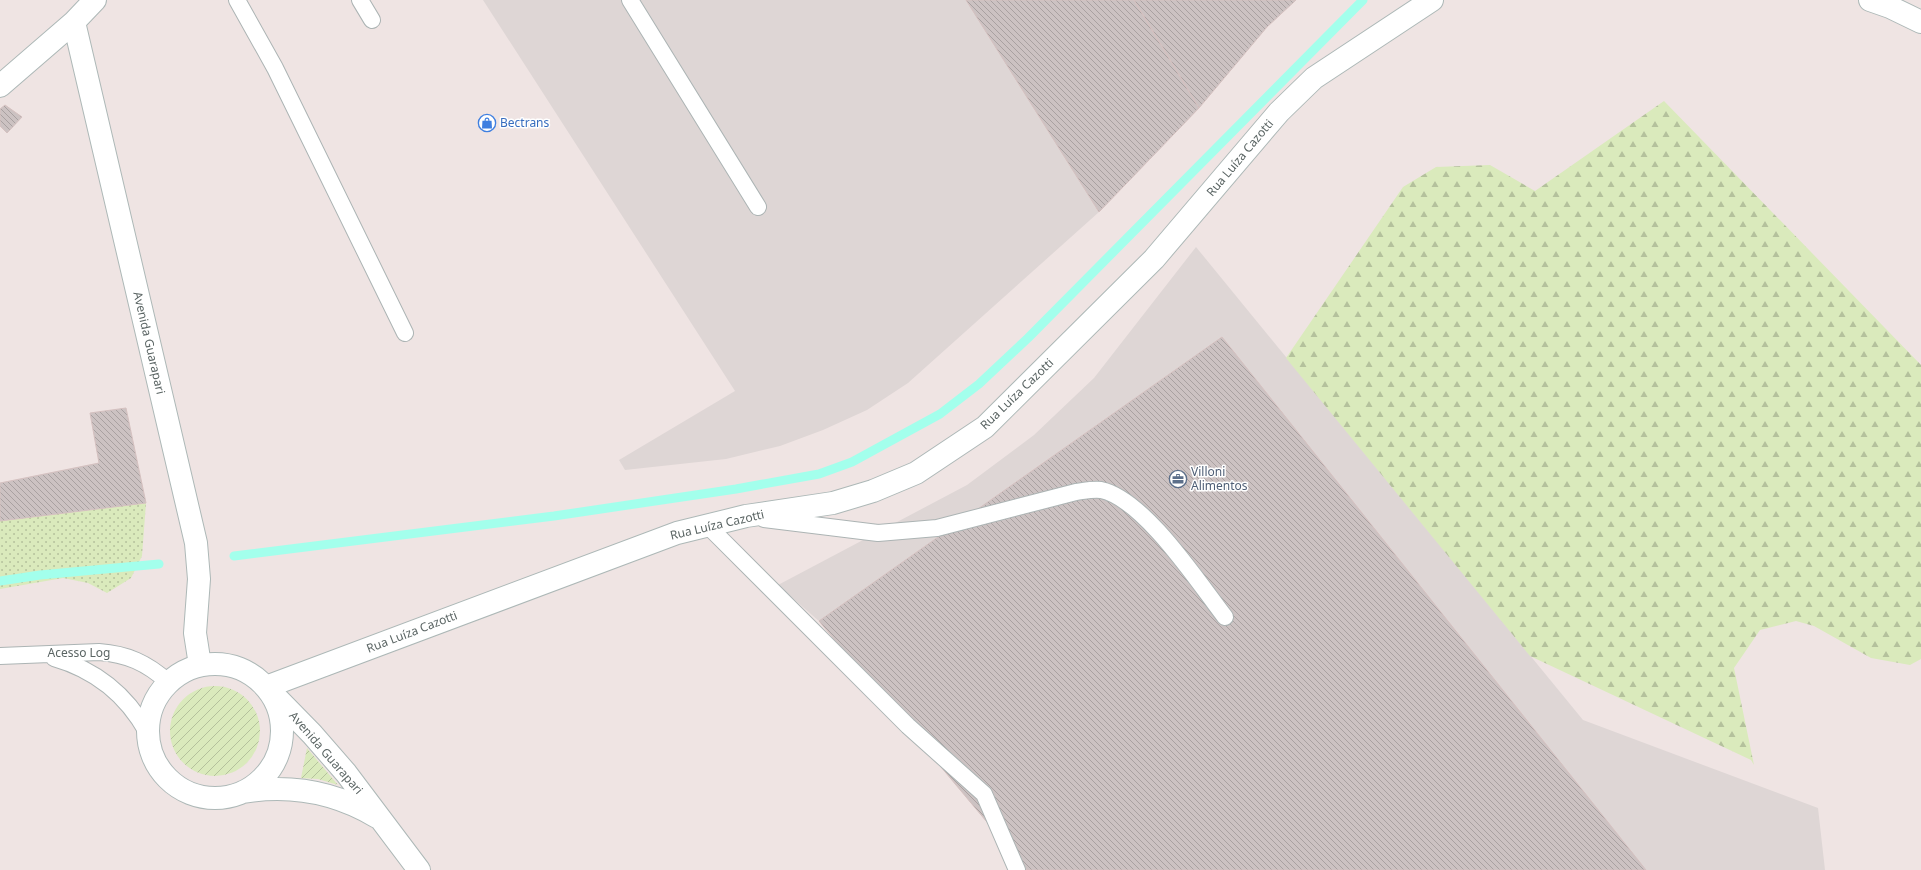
<svg xmlns="http://www.w3.org/2000/svg" width="1921" height="870" viewBox="0 0 1921 870" font-family="'Noto Sans',sans-serif">
  <style>
    .industrial { fill: #ded6d5 }
    .grass { fill: url(#grass-dots) }
    .forest { fill: url(#forest-firs) }
    .garden { fill: url(#garden-furrows) }
    .lines { fill: none; stroke-linecap: round; stroke-linejoin: round }
    .stream { stroke: #a3ffec; stroke-width: 9 }
    .building { fill: url(#building-back-hatch); stroke: #d5c1c0 }
    .lane-casing { stroke: #acb4b4; stroke-width: 18 }
    .secondary-casing { stroke: #adb8b7; stroke-width: 24 }
    .lane { stroke: #fff; stroke-width: 16 }
    .secondary { stroke: #fff; stroke-width: 22 }
    .labels { text-anchor: middle; stroke-width: 3; stroke-linejoin: round; paint-order: stroke }
    .shop-label { font-size: 12px; fill: #366cbe; stroke: #fff; text-anchor: start }
    .street-label { font-size: 12px; fill: #5b6564; stroke: #fff }
    .service-label { font-size: 12px; fill: #4e5e75; stroke: #fff; text-anchor: start }
  </style>
  <defs>
    <pattern id="grass-dots" width="8" height="8" patternUnits="userSpaceOnUse"><rect width="8" height="8" fill="#daeabc"/><path d="M2 2h.1M6 6h.1" fill="none" stroke="#b4c19c" stroke-width="1.8" stroke-linecap="round"/></pattern>
    <pattern id="forest-firs" width="22" height="20" patternUnits="userSpaceOnUse"><rect width="22" height="20" fill="#daeabc"/><path d="M5 1l3.5 6h-7zM16 11l3.5 6h-7z" fill="#b4c19c"/></pattern>
    <pattern id="garden-furrows" width="10" height="10" patternUnits="userSpaceOnUse"><rect width="10" height="10" fill="#daeabc"/><path d="M-1 1l2-2M0 10L10 0M9 11l2-2" fill="none" stroke="#b4c19c"/></pattern>
    <pattern id="building-back-hatch" width="6" height="6" patternUnits="userSpaceOnUse"><rect width="6" height="6" fill="#ccc2c2"/><path d="M-1 5l2 2M0 0l6 6M5-1l2 2" fill="none" stroke="#a9a1a1"/></pattern>
  </defs>
  <rect width="100%" height="100%" fill="#efe4e3"/>
  <path class="industrial" d="M 483,0 L 1296,0 L 1267,27 L 1199,108 L 1099,212 L 908,383 L 867,410 L 823,430 L 780,446 L 726,459 L 625,470 L 619,460 L 735,391 Z
    M 1196,247 L 1583,720 L 1818,808 L 1825,870 L 1025,870 L 897,690 L 778,585 L 967,485 L 1034,435 L 1094,378 Z"/>
  <path class="grass" d="M 146,503 L 142,556 L 131,578 L 107,593 L 88,583 L 63,578 L 0,589 L 0,521 Z"/>
  <path class="forest" d="M 1664,101 L 1921,365 L 1921,659 L 1910,665 L 1871,658 L 1814,626 L 1796,621 L 1760,630 L 1734,668 L 1754,765 L 1751,760 L 1530,656 L 1286,358 L 1403,187 L 1436,167 L 1490,165 L 1535,191 Z"/>
  <path class="garden" d="M170 731a45 45 0 1 1 90 0a45 45 0 1 1-90 0Z
    M 307,748 L 338,785 L 318,779 L 301,778 Z"/>
  <g class="lines">
    <path class="stream" d="M 234,556 L 554,516 L 736,489 L 819,474 L 852,462 L 940,414 L 979,384 L 1028,338 L 1363,0
      M 0,581 L 40,575 L 159,564"/>
  </g>
  <path class="building" d="M 966,0 L 1134,0 L 1199,108 L 1099,212 Z
    M 1134,0 L 1296,0 L 1267,27 L 1199,108 Z
    M 5,105 L 22,117 L 7,133 L 0,126 L 0,109 Z
    M 1222,337 L 1646,870 L 1027,870 L 819,621 Z
    M 126,408 L 146,503 L 0,521 L 0,483 L 99,463 L 90,413 Z"/>
  <g class="lines">
    <defs>
      <path id="lane" d="M 237,0 L 275,68 L 405,333
        M 360,0 L 372,20
        M 630,0 L 758,207
        M 764,519 L 878,533 L 937,528 L 1076,492 C 1084,491 1093,489 1101,490 C 1144,499 1198,582 1225,617
        M 707,525 L 908,726 L 984,794 L 1017,870
        M 0,656 L 99,652 C 127,654 147,663 168,682
        M 54,658 C 96,670 126,694 147,732"/>
      <path id="secondary" d="M 1870,0 L 1890,7 L 1921,22
        M 74,22 L 196,543 L 199,579 L 195,633 L 200,665
        M 0,86 L 74,22 L 95,0
        M148 731a67 67 0 1 1 134 0a67 67 0 1 1-134 0Z
        M 243,792 C 291,784 335,792 377,817
        M 419,870 L 346,773 L 312,734 L 266,687 L 677,533 L 746,516 L 833,503 L 873,491 L 916,473 L 985,427 L 1154,259 L 1279,112 L 1314,78 L 1432,0"/>
    </defs>
    <use href="#lane" class="lane-casing"/>
    <use href="#secondary" class="secondary-casing"/>
    <use href="#lane" class="lane"/>
    <use href="#secondary" class="secondary"/>
  </g>
  <defs>
    <symbol id="shop-ring" viewBox="-11 -11 22 22"><circle r="9.5" fill="#fff" stroke="#3f7fe0" stroke-width="1.5"/><path d="M-5-2.5h2.3a2.7 3.5 0 0 1 5.4 0H5L5.5 6h-11ZM-1.5-2.5h3a1.5 2.3 0 0 0-3 0Z" fill="#3f7fe0"/></symbol>
    <symbol id="office-ring" viewBox="-11 -11 22 22"><circle r="9.5" fill="#fff" stroke="#5c6f8a" stroke-width="1.5"/><path d="M-6-3h4V-5.5h4V-3h4V5H-6ZM-1-4.5V-3h2v-1.5ZM-6 0V1H6V0Z" fill="#5c6f8a"/></symbol>
  </defs>
  <g fill-rule="evenodd">
    <use href="#shop-ring" x="477" y="113" width="20" height="20"/>
    <use href="#office-ring" x="1168" y="469" width="20" height="20"/>
  </g>
  <g class="labels">
    <g class="shop-label">
      <text x="500" y="127">Bectrans</text>
    </g>
    <g class="street-label">
      <text transform="translate(1240 158) rotate(-50)" y="4">Rua Luíza Cazotti</text>
      <text transform="translate(149 343) rotate(77)" y="4">Avenida Guarapari</text>
      <text transform="translate(1017 394) rotate(-44)" y="4">Rua Luíza Cazotti</text>
      <text transform="translate(717 525) rotate(-13)" y="4">Rua Luíza Cazotti</text>
      <text transform="translate(412 632) rotate(-21)" y="4">Rua Luíza Cazotti</text>
      <text x="79" y="657">Acesso Log</text>
      <text transform="translate(326 753) rotate(49)" y="4">Avenida Guarapari</text>
    </g>
    <g class="service-label">
      <text x="1191" y="476">Villoni<tspan x="1191" dy="14">Alimentos</tspan></text>
    </g>
  </g>
</svg>
